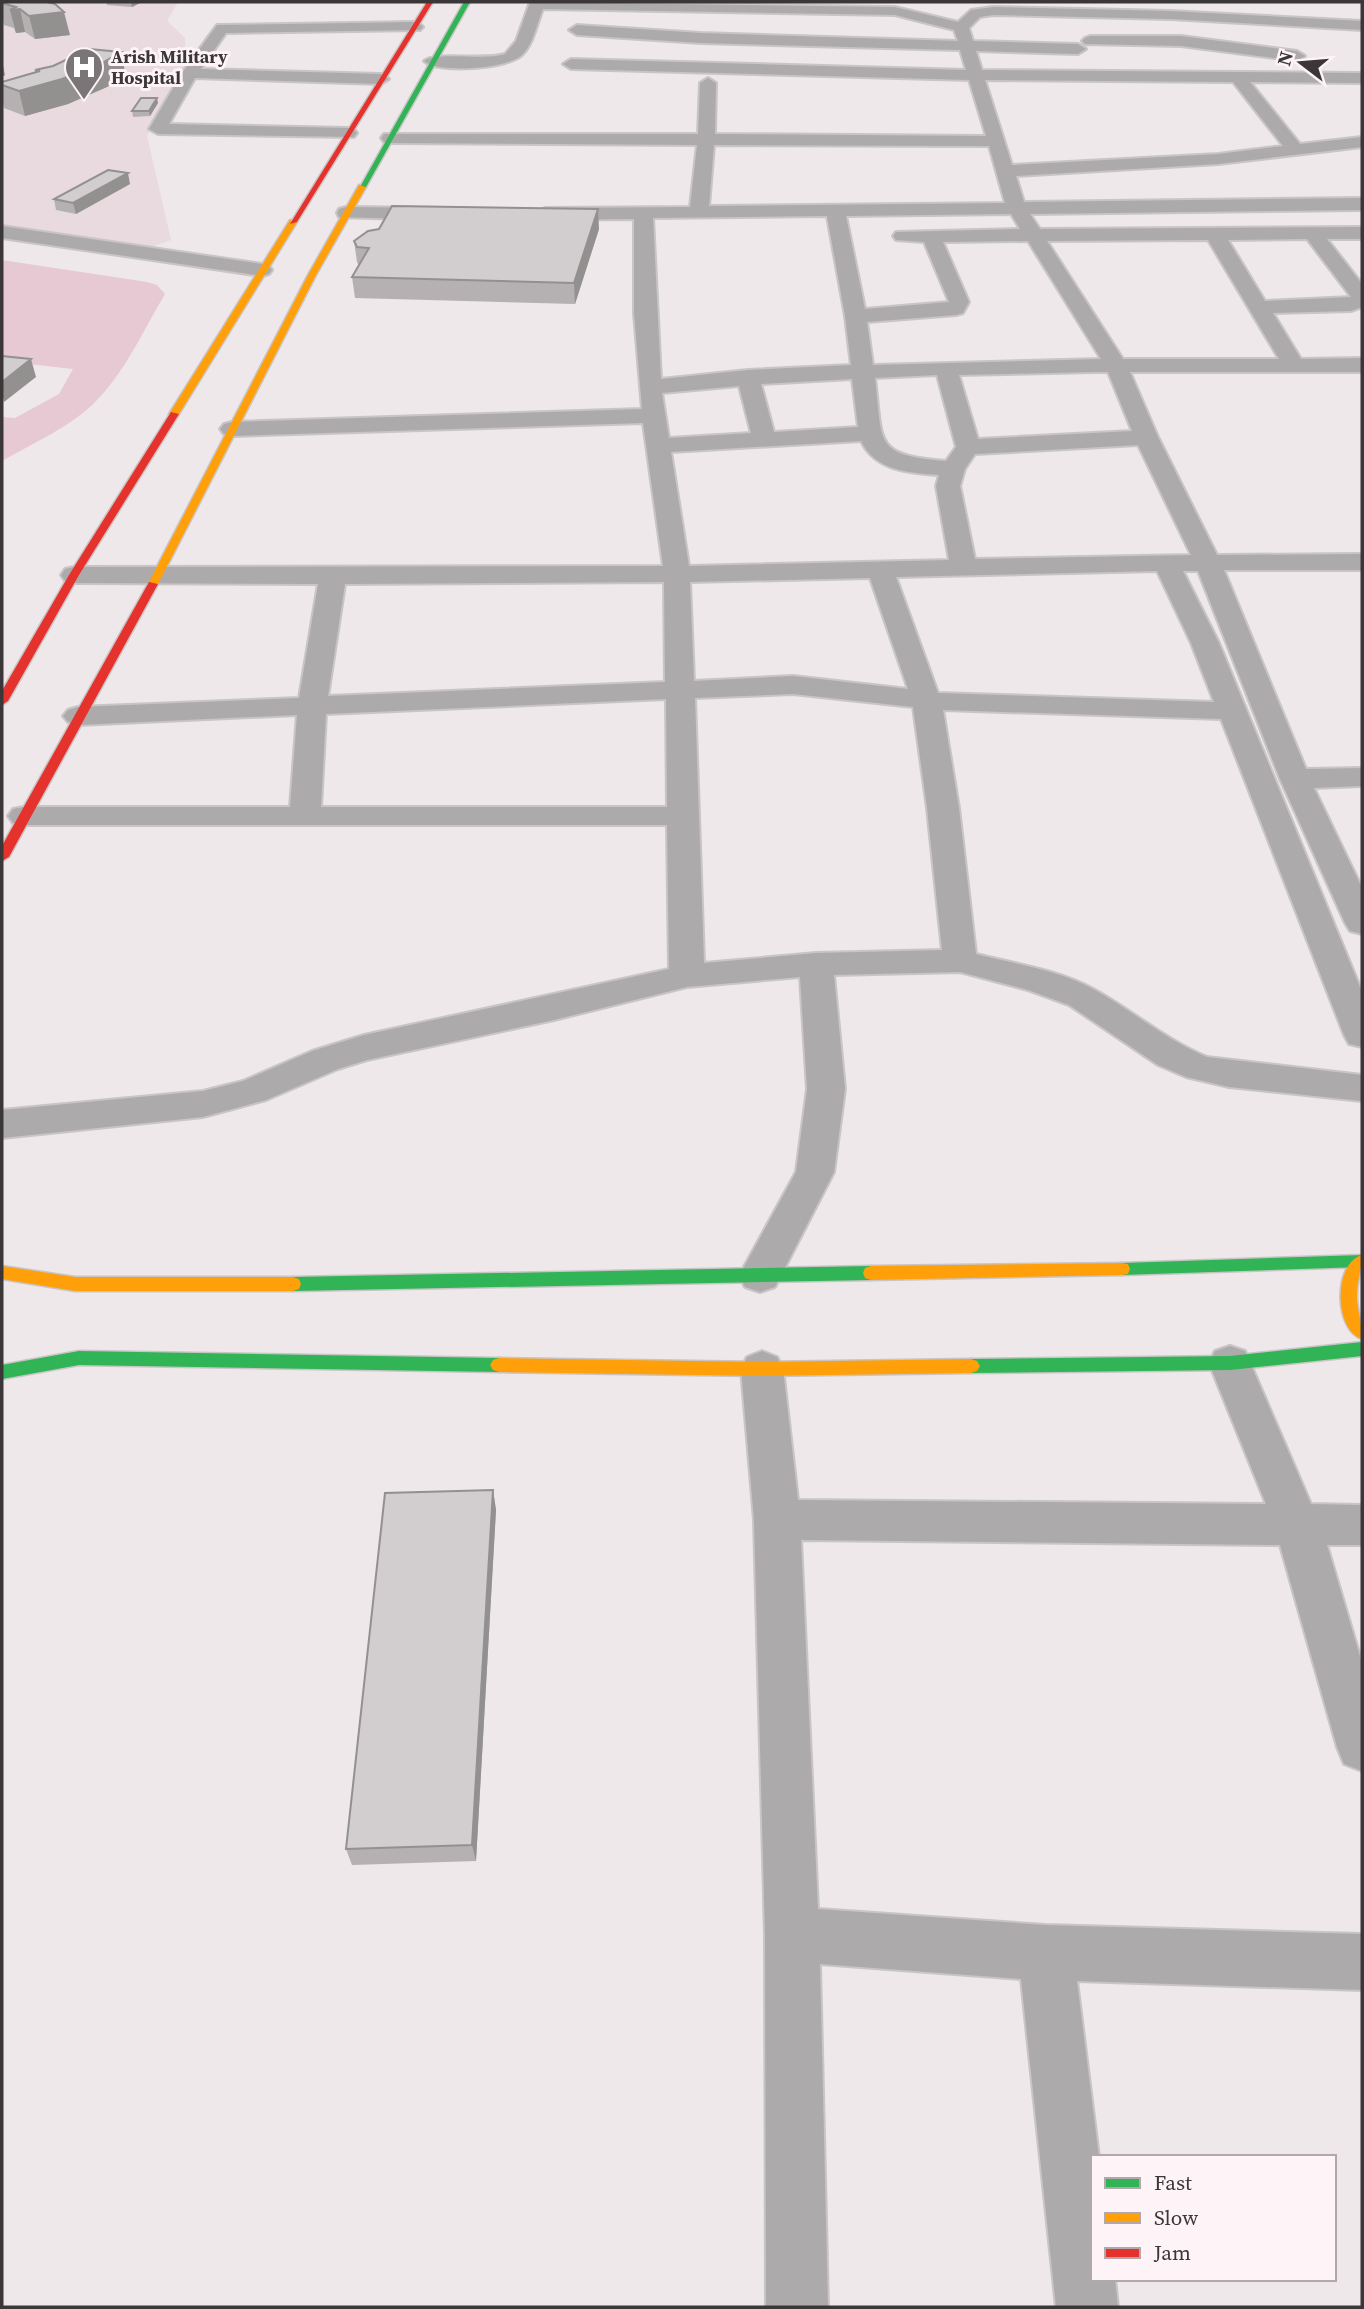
<svg xmlns="http://www.w3.org/2000/svg" width="1364" height="2309" viewBox="0 0 1364 2309" font-family="'Source Serif 4',serif">
  <style>
    .built { fill: #e8dade }
    .green { fill: #e6c9d2 }
    .lines { fill: none; stroke-linecap: round; stroke-linejoin: round }
    .street-casing { stroke: #c9c5c6; stroke-width: 4 }
    .fast-casing { stroke: #c9c5c6; stroke-width: 3 }
    .slow-casing { stroke: #c9c5c6; stroke-width: 3 }
    .jam-casing { stroke: #c9c5c6; stroke-width: 3 }
    .street { fill: #adaaab; fill-rule: evenodd }
    .fast { fill: #30b455; fill-rule: evenodd }
    .slow { fill: #ff9f0a; fill-rule: evenodd }
    .jam { fill: #e5322d; fill-rule: evenodd }
    .wall { fill: #b5b0b1 }
    .shaded-wall { fill: #939090 }
    .building { fill: #d2cdce; stroke: #939090; stroke-width: 2 }
    .labels { text-anchor: middle; stroke-width: 6; stroke-linejoin: round; paint-order: stroke }
    .far-poi-label { font-size: 18px; font-weight: bold; fill: #3b3738; stroke: #fef3f6; text-anchor: start }
  </style>
  <rect width="100%" height="100%" fill="#eee8ea"/>
  <path class="built" d="M 2,2 L 178,2 L 167,21 L 185,38 L 185,67 L 147,136 L 171,240 L 151,247 L 2,224 Z"/>
  <path class="green" d="M 2,260 L 147,282 L 157,285 L 165,294 C 144,329 126,370 98,399 C 73,426 33,443 2,461 L 2,417 L 15,418 L 59,394 L 73,369 L 2,361 Z"/>
  <g class="lines">
    <defs>
      <path id="street" d="M 530,2 L 895,7 L 958,22 L 971,10 L 993,7 L 1170,11 L 1362,21 L 1362,30 L 1170,19 L 993,15 L 980,17 L 969,28 L 973,41 L 1078,44 L 1086,49 L 1078,54 L 976,51 L 982,70 L 1362,73 L 1362,83 L 1250,82 L 1300,144 L 1362,137 L 1362,147 L 1218,164 L 1016,176 L 1024,202 L 1362,198 L 1362,210 L 1030,214 L 1040,229 L 1362,227 L 1362,239 L 1327,239 L 1362,284 L 1362,307 L 1351,311 L 1273,313 L 1301,359 L 1362,358 L 1362,372 L 1130,372 L 1158,437 L 1217,555 L 1362,554 L 1362,570 L 1224,570 L 1306,769 L 1362,768 L 1362,786 L 1314,788 L 1362,888 L 1362,934 L 1350,931 L 1345,923 L 1280,779 L 1198,571 L 1183,571 L 1219,643 L 1362,992 L 1362,1047 L 1349,1044 L 1344,1035 L 1221,719 L 943,710 L 959,808 L 976,954 C 1015,964 1060,970 1095,990 C 1133,1011 1166,1040 1207,1057 L 1362,1075 L 1362,1101 L 1229,1087 L 1186,1077 L 1158,1065 L 1069,1005 L 1028,990 L 960,972 L 834,975 L 845,1089 L 834,1172 L 775,1287 L 760,1292 L 745,1287 L 739,1276 L 796,1172 L 807,1089 L 800,977 L 687,987 L 554,1020 L 367,1060 L 338,1069 L 266,1100 L 203,1117 L 2,1138 L 2,1110 L 203,1091 L 243,1081 L 312,1051 L 364,1035 L 669,969 L 667,825 L 24,825 L 13,823 L 8,816 L 13,809 L 24,807 L 290,807 L 297,715 L 78,725 L 68,722 L 63,716 L 68,710 L 78,707 L 299,698 L 318,584 L 74,583 L 65,581 L 61,575 L 65,569 L 74,567 L 663,566 L 643,423 L 232,436 L 224,434 L 220,429 L 224,424 L 232,422 L 642,409 L 634,313 L 634,219 L 545,220 L 536,214 L 545,208 L 690,207 L 697,145 L 390,143 L 384,142 L 381,138 L 384,134 L 698,134 L 700,83 L 708,78 L 716,83 L 715,134 L 986,136 L 969,80 L 571,69 L 563,64 L 571,59 L 966,70 L 960,50 L 701,43 L 577,35 L 569,30 L 577,25 L 701,33 L 958,41 L 954,30 L 895,15 L 543,9 C 537,23 534,42 523,54 C 510,69 437,74 424,61 C 435,51 485,61 505,54 L 516,41 ZM 985,80 L 1233,82 L 1283,146 L 1218,154 L 1012,165 ZM 714,145 L 989,146 L 1005,203 L 709,206 ZM 1011,214 L 1020,229 L 896,232 L 893,236 L 896,240 L 924,242 L 949,302 L 865,309 L 846,216 ZM 827,216 L 845,316 L 851,365 L 748,370 L 661,379 L 653,218 ZM 1307,239 L 1351,297 L 1265,301 L 1228,240 ZM 1208,240 L 1279,359 L 1123,359 L 1047,241 ZM 1028,241 L 1101,359 L 873,365 L 867,322 L 956,315 L 963,313 L 969,302 L 943,242 ZM 1095,372 L 1108,372 L 1132,431 L 978,439 L 959,375 ZM 937,375 L 956,447 L 946,461 C 873,455 883,444 875,378 ZM 852,379 L 858,427 L 774,432 L 761,384 ZM 739,386 L 751,433 L 669,438 L 662,393 ZM 861,441 C 875,471 910,473 939,475 L 936,486 L 949,560 L 689,566 L 671,452 ZM 1138,445 L 1191,555 L 975,559 L 960,486 L 965,469 L 975,454 ZM 1157,571 L 1191,643 L 1214,702 L 938,693 L 896,577 ZM 870,578 L 908,689 L 793,676 L 694,681 L 690,582 ZM 664,582 L 665,682 L 328,696 L 345,584 ZM 793,694 L 913,707 L 927,808 L 942,950 L 816,953 L 704,963 L 695,698 ZM 666,699 L 667,807 L 321,807 L 326,714 Z
        M 415,22 L 420,24 L 423,27 L 420,30 L 226,33 L 201,69 L 381,74 L 389,79 L 381,84 L 195,78 L 169,124 L 348,128 L 354,129 L 357,133 L 354,137 L 158,134 L 149,129 L 182,73 L 217,25 Z
        M 1090,36 L 1181,36 L 1297,51 L 1305,56 L 1297,61 L 1181,46 L 1085,44 L 1082,41 L 1085,38 Z
        M 346,207 L 440,208 L 449,214 L 440,220 L 339,217 L 337,213 L 339,209 Z
        M 2,226 L 262,264 L 269,266 L 272,270 L 269,274 L 262,276 L 2,238 Z
        M 1230,1346 L 1245,1351 L 1311,1504 L 1362,1505 L 1362,1545 L 1327,1545 L 1362,1663 L 1362,1771 L 1344,1764 L 1337,1747 L 1280,1545 L 801,1540 L 818,1909 L 1046,1925 L 1362,1934 L 1362,1990 L 1077,1981 L 1099,2157 L 1093,2157 L 1093,2279 L 1115,2279 L 1118,2307 L 1056,2307 L 1021,1979 L 820,1964 L 828,2307 L 766,2307 L 765,1935 L 754,1520 L 741,1369 L 747,1357 L 762,1351 L 777,1357 L 783,1369 L 798,1500 L 1266,1504 L 1209,1363 L 1215,1351 Z"/>
      <path id="fast" d="M 464,2 L 470,2 L 366,187 L 359,189 Z
        M 1362,1255 L 1362,1267 L 1122,1275 L 1116,1274 L 1114,1269 L 1116,1264 L 1122,1263 Z
        M 871,1266 L 877,1268 L 879,1273 L 877,1278 L 871,1280 L 293,1291 L 287,1289 L 285,1284 L 287,1279 L 293,1277 Z
        M 1362,1342 L 1362,1356 L 1230,1370 L 971,1373 L 965,1371 L 962,1366 L 965,1361 L 971,1359 L 1230,1356 Z
        M 79,1351 L 499,1358 L 505,1360 L 508,1365 L 505,1370 L 499,1372 L 79,1365 L 2,1379 L 2,1365 Z"/>
      <path id="slow" d="M 359,185 L 366,187 L 316,275 L 158,584 L 149,586 L 148,584 L 308,275 Z
        M 290,220 L 297,222 L 179,414 L 171,416 L 169,414 Z
        M 1362,1255 C 1362,1269 1357,1280 1357,1294 C 1356,1309 1363,1323 1362,1339 C 1334,1330 1333,1263 1362,1255 Z
        M 1122,1263 L 1128,1264 L 1130,1269 L 1128,1274 L 1122,1275 L 871,1280 L 865,1278 L 863,1273 L 865,1268 L 871,1266 Z
        M 2,1266 L 75,1277 L 293,1277 L 299,1279 L 301,1284 L 299,1289 L 293,1291 L 75,1291 L 2,1279 Z
        M 499,1358 L 762,1362 L 971,1359 L 977,1361 L 980,1366 L 977,1371 L 971,1373 L 762,1376 L 499,1372 L 493,1370 L 490,1365 L 493,1360 Z"/>
      <path id="jam" d="M 427,2 L 433,2 L 297,222 L 290,224 Z
        M 171,412 L 179,414 L 79,575 L 8,701 L 2,705 L 2,691 L 69,575 Z
        M 149,582 L 158,584 L 9,857 L 2,861 L 2,846 Z"/>
    </defs>
    <use href="#street" class="street-casing"/>
    <use href="#fast" class="fast-casing"/>
    <use href="#slow" class="slow-casing"/>
    <use href="#jam" class="jam-casing"/>
    <use href="#street" class="street"/>
    <use href="#fast" class="fast"/>
    <use href="#slow" class="slow"/>
    <use href="#jam" class="jam"/>
  </g>
  <path class="wall" d="M 2,2 L 47,2 L 70,35 L 35,39 L 25,32 L 16,33 L 14,28 L 4,25 L 2,15 Z
    M 106,2 L 142,2 L 132,7 L 107,5 Z
    M 121,52 L 126,77 L 107,87 L 68,104 L 25,116 L 4,108 L 2,99 L 2,82 L 35,73 L 35,70 Z
    M 158,103 L 150,116 L 133,117 L 132,111 Z
    M 130,184 L 76,214 L 56,210 L 54,199 Z
    M 379,229 L 599,229 L 575,304 L 355,298 L 352,277 L 359,266 L 357,262 L 354,241 Z
    M 493,1490 L 496,1510 L 476,1861 L 352,1865 L 346,1849 Z"/>
  <path class="shaded-wall" d="M 133,2 L 142,2 L 132,7 L 131,3 Z
    M 20,9 L 25,32 L 16,33 L 10,10 Z
    M 64,12 L 70,35 L 35,39 L 29,16 Z
    M 121,52 L 126,77 L 107,87 L 68,104 L 25,116 L 19,91 Z
    M 3,65 L 5,75 L 2,77 L 2,66 Z
    M 157,98 L 158,103 L 150,116 L 149,111 Z
    M 128,173 L 130,184 L 76,214 L 73,203 Z
    M 598,209 L 599,229 L 575,304 L 574,283 Z
    M 31,359 L 36,377 L 4,402 L 2,393 L 2,382 Z
    M 493,1490 L 496,1510 L 476,1861 L 472,1845 Z"/>
  <path class="building" d="M 2,2 L 47,2 L 55,4 L 64,12 L 29,16 L 20,9 L 10,10 L 16,7 L 2,3 Z
    M 89,49 L 121,52 L 102,63 L 62,79 L 19,91 L 2,85 L 2,82 L 40,71 L 35,70 L 53,66 Z
    M 141,98 L 157,98 L 149,111 L 132,111 Z
    M 108,170 L 128,173 L 73,203 L 54,199 Z
    M 392,206 L 598,209 L 574,283 L 352,277 L 369,248 L 357,247 L 354,241 L 368,231 L 379,229 Z
    M 2,356 L 31,359 L 2,382 Z
    M 493,1490 L 472,1845 L 346,1849 L 385,1493 Z"/>
  <defs>
    <symbol id="hospital-pin" viewBox="-11 -11 22 30"><path d="M0 17L-7.5 6A9.5 9.5 0 1 1 7.5 6Z" fill="#7a7576" stroke="#fef3f6"/><path d="M-5-5h3v3.5h4V-5h3V5h-3V1.5h-4V5h-3Z" fill="#fff"/></symbol>
  </defs>
  <g fill-rule="evenodd">
    <use href="#hospital-pin" x="62" y="45" width="44" height="60"/>
  </g>
  <g class="labels">
    <g class="far-poi-label">
      <text x="111" y="63">Arish Military<tspan x="111" dy="21">Hospital</tspan></text>
    </g>
  </g>
  <rect width="1364" height="2309" fill="none" stroke="#3b3738" stroke-width="7"/>
  <rect x="1091" y="2155" width="245" height="126" fill="#fef3f6" stroke="#b0a8aa" stroke-width="2"/>
  <rect x="1105" y="2178" width="35" height="10" fill="#30b455" stroke="#b0a8aa" stroke-width="2"/>
  <text x="1154" y="2190" font-size="21" fill="#3b3738">Fast</text>
  <rect x="1105" y="2213" width="35" height="10" fill="#ff9f0a" stroke="#b0a8aa" stroke-width="2"/>
  <text x="1154" y="2225" font-size="21" fill="#3b3738">Slow</text>
  <rect x="1105" y="2248" width="35" height="10" fill="#e5322d" stroke="#b0a8aa" stroke-width="2"/>
  <text x="1154" y="2260" font-size="21" fill="#3b3738">Jam</text>
  <g transform="translate(1301 63) rotate(286)" stroke="#fef3f6" stroke-width="5" paint-order="stroke">
  <path d="M0-5L12 26L0 18L-12 26Z" fill="#3b3738"/>
  <text y="-10" font-size="19" font-weight="bold" text-anchor="middle" fill="#3b3738">N</text>
  </g>
</svg>
